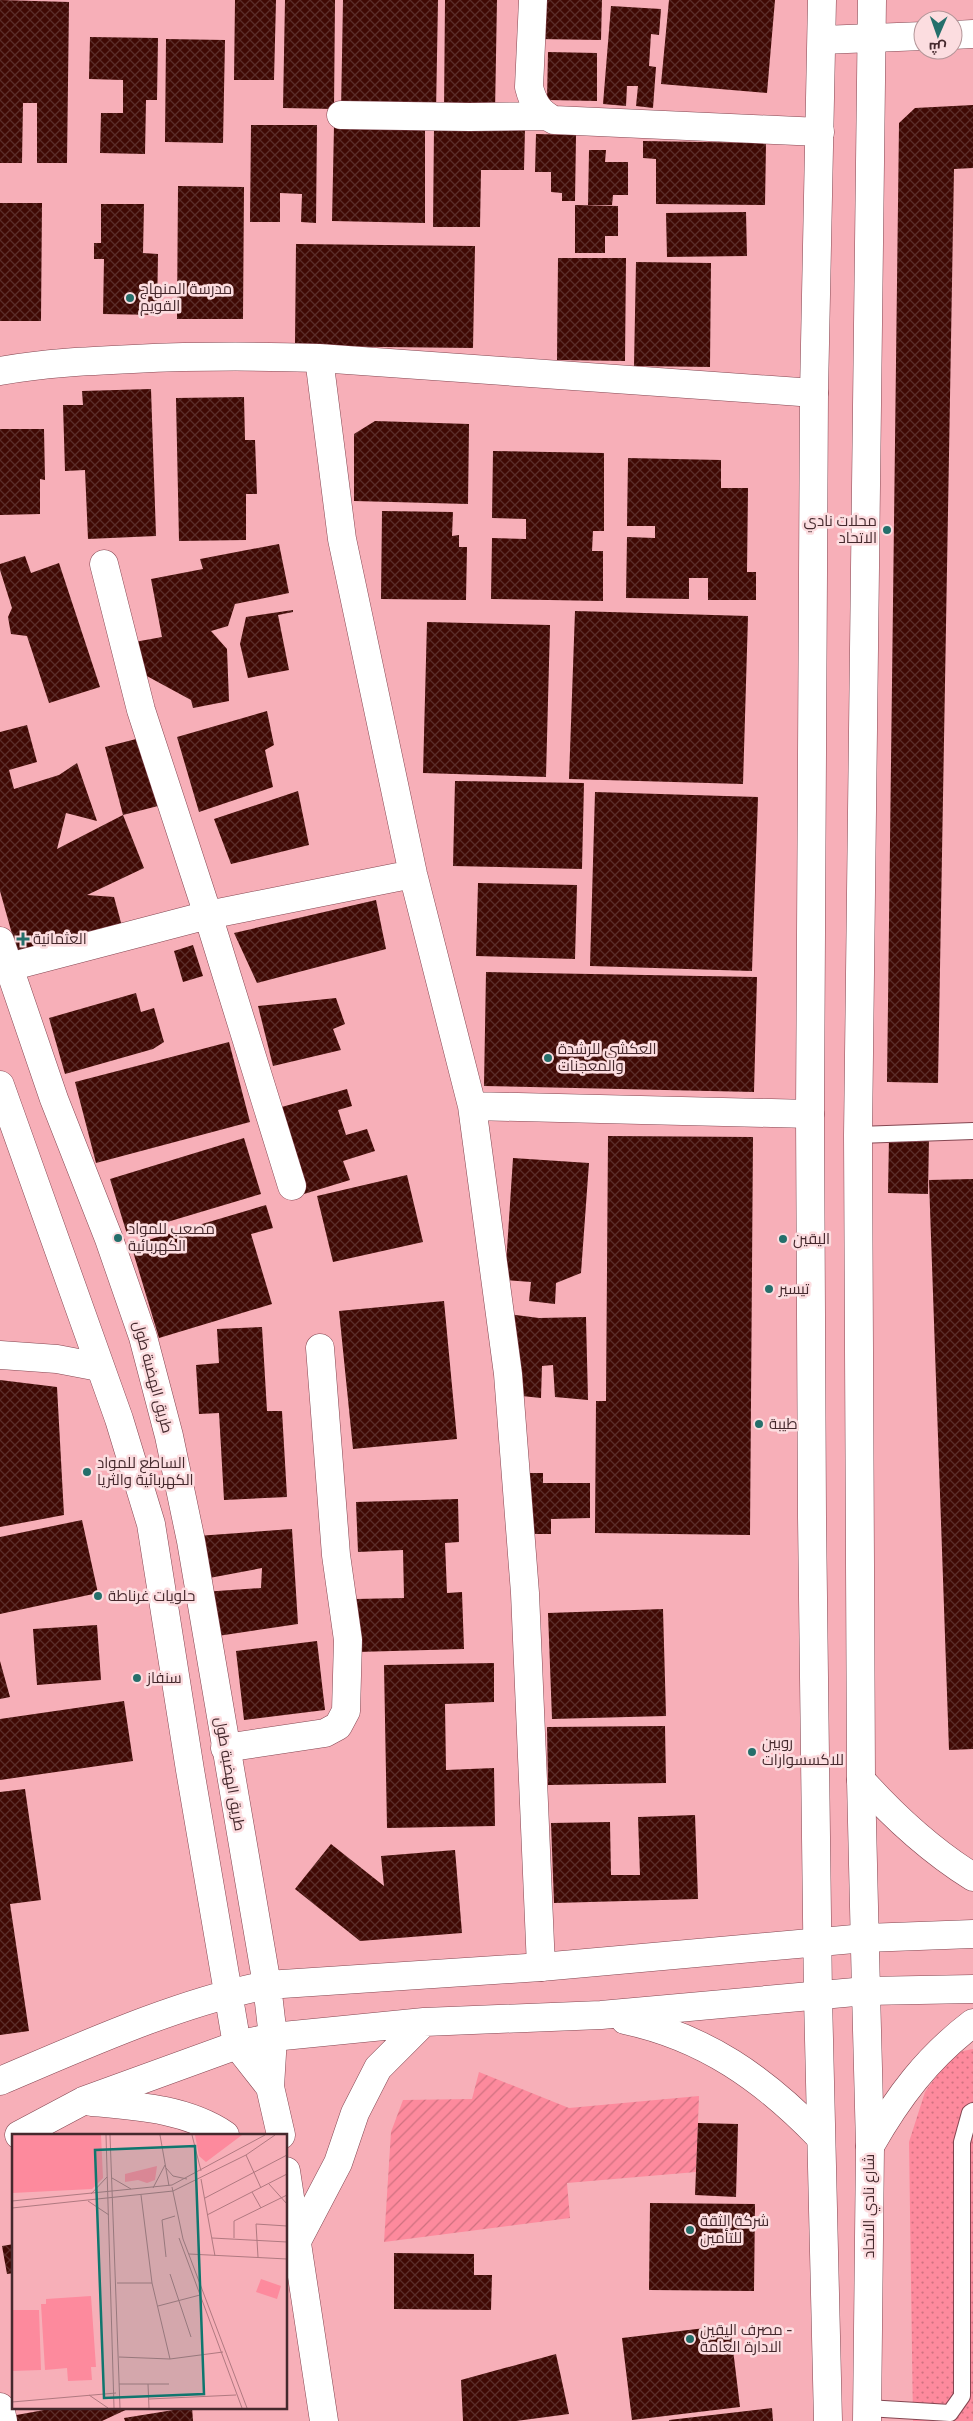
<svg xmlns="http://www.w3.org/2000/svg" width="973" height="2421" viewBox="0 0 973 2421" font-family="'Golos Text',Cairo,sans-serif">
  <style>
    .park { fill: url(#park-dots) }
    .garden { fill: url(#garden-furrows) }
    .building { fill: url(#building-cross-hatch) }
    .lines { fill: none; stroke-linecap: round; stroke-linejoin: round }
    .service-casing { stroke: #844651; stroke-width: 18 }
    .minor-casing { stroke: #844651; stroke-width: 29 }
    .tertiary-casing { stroke: #844651; stroke-width: 29 }
    .secondary-casing { stroke: #844651; stroke-width: 29 }
    .primary-casing { stroke: #844651; stroke-width: 29 }
    .trunk-casing { stroke: #844651; stroke-width: 29 }
    .service { stroke: #fff; stroke-width: 16 }
    .minor { stroke: #fff; stroke-width: 28 }
    .tertiary { stroke: #fff; stroke-width: 28 }
    .secondary { stroke: #fff; stroke-width: 28 }
    .primary { stroke: #fff; stroke-width: 28 }
    .trunk { stroke: #fff; stroke-width: 28 }
    .poi-dot { fill: #256f6b; stroke: #fcdde0; stroke-width: 2 }
    .labels { text-anchor: middle; stroke-width: 5; stroke-linejoin: round; paint-order: stroke }
    .poi-label { font-size: 15px; fill: #45292d; stroke: #fcdde0; text-anchor: start }
    .street-label { font-size: 15px; fill: #45292d; stroke: #fcdde0 }
    .inset-road { fill: none; stroke: #b07980; stroke-width: 1 }
    .view { fill: #0f766e; fill-opacity: 0.15; stroke: #0f766e; stroke-width: 2.5 }
    .inset-edge { fill: none; stroke: #45292d; stroke-width: 2.5 }
  </style>
  <defs>
    <pattern id="park-dots" width="8" height="8" patternUnits="userSpaceOnUse" patternTransform="scale(1.25)"><rect width="8" height="8" fill="#fd8a9d"/><path d="M2 2h.1M6 6h.1" fill="none" stroke="#cf7180" stroke-width="1.8" stroke-linecap="round"/></pattern>
    <pattern id="garden-furrows" width="10" height="10" patternUnits="userSpaceOnUse" patternTransform="scale(1.25)"><rect width="10" height="10" fill="#fd8a9d"/><path d="M-1 1l2-2M0 10L10 0M9 11l2-2" fill="none" stroke="#cf7180"/></pattern>
    <pattern id="building-cross-hatch" width="8" height="8" patternUnits="userSpaceOnUse" patternTransform="scale(1.25)"><rect width="8" height="8" fill="#400904"/><path d="M0 0l8 8M0 8l8-8" fill="none" stroke="#5b2d2a"/></pattern>
  </defs>
  <rect width="100%" height="100%" fill="#f7afb8"/>
  <path class="park" d="M 973,2049 L 973,2421 L 913,2421 L 909,2142 L 925,2092 L 953,2053 Z"/>
  <path class="garden" d="M 479,2072 L 569,2108 L 699,2096 L 696,2172 L 567,2183 L 570,2218 L 384,2242 L 391,2132 L 403,2100 L 472,2099 Z"/>
  <path class="building" d="M 0,0 L 69,2 L 67,163 L 37,163 L 37,103 L 23,103 L 22,163 L 0,163 Z
    M 235,0 L 276,0 L 274,80 L 234,80 Z
    M 285,0 L 335,0 L 334,109 L 283,108 Z
    M 343,0 L 438,0 L 436,113 L 341,112 Z
    M 445,0 L 497,0 L 495,112 L 444,112 Z
    M 539,0 L 602,0 L 601,40 L 538,39 Z
    M 669,0 L 775,0 L 767,93 L 661,84 Z
    M 611,6 L 661,9 L 659,35 L 651,34 L 649,66 L 656,67 L 653,108 L 636,106 L 638,86 L 627,86 L 626,106 L 603,104 Z
    M 90,37 L 158,38 L 157,100 L 146,100 L 145,154 L 100,153 L 101,113 L 123,113 L 123,80 L 89,79 Z
    M 166,39 L 225,40 L 223,143 L 165,142 Z
    M 548,52 L 597,53 L 597,101 L 547,100 Z
    M 973,105 L 973,168 L 954,169 L 938,1083 L 887,1082 L 899,123 L 915,108 Z
    M 251,125 L 317,125 L 316,223 L 301,222 L 302,194 L 280,193 L 280,222 L 250,222 Z
    M 334,126 L 425,127 L 425,223 L 332,221 Z
    M 434,127 L 525,128 L 524,170 L 481,170 L 480,227 L 433,227 Z
    M 536,134 L 576,135 L 575,201 L 562,201 L 562,193 L 551,192 L 551,172 L 535,172 Z
    M 643,141 L 766,143 L 765,205 L 656,204 L 656,159 L 643,158 Z
    M 589,150 L 606,150 L 605,162 L 628,162 L 628,195 L 613,195 L 612,205 L 588,205 Z
    M 178,186 L 244,187 L 243,319 L 177,319 Z
    M 0,203 L 42,203 L 41,321 L 0,321 Z
    M 101,204 L 144,204 L 143,253 L 158,254 L 157,315 L 103,314 L 104,259 L 94,259 L 94,243 L 101,243 Z
    M 575,205 L 618,206 L 618,236 L 605,236 L 605,253 L 575,253 Z
    M 746,212 L 747,256 L 667,257 L 666,213 Z
    M 296,244 L 475,246 L 473,348 L 295,346 Z
    M 558,258 L 626,258 L 625,361 L 557,360 Z
    M 636,262 L 711,263 L 710,367 L 634,366 Z
    M 151,389 L 156,536 L 88,539 L 85,470 L 65,471 L 63,405 L 83,405 L 82,391 Z
    M 244,397 L 245,440 L 255,440 L 257,494 L 246,494 L 246,540 L 179,541 L 176,398 Z
    M 375,421 L 469,424 L 468,504 L 354,501 L 354,434 Z
    M 0,429 L 44,429 L 45,480 L 40,479 L 40,514 L 0,515 Z
    M 493,451 L 604,453 L 604,531 L 593,531 L 592,551 L 603,551 L 603,601 L 491,599 L 492,538 L 526,539 L 526,519 L 492,518 Z
    M 628,458 L 721,460 L 721,488 L 748,488 L 747,572 L 756,572 L 756,600 L 708,600 L 708,578 L 689,578 L 689,599 L 626,598 L 627,537 L 655,538 L 655,526 L 627,526 Z
    M 382,511 L 453,512 L 452,536 L 459,535 L 459,547 L 467,547 L 466,600 L 381,599 Z
    M 279,544 L 289,593 L 235,604 L 228,626 L 211,631 L 227,649 L 229,701 L 193,708 L 191,700 L 121,662 L 118,645 L 162,637 L 151,579 L 203,569 L 200,559 Z
    M 25,556 L 31,573 L 59,563 L 100,687 L 49,703 L 27,636 L 11,634 L 8,617 L 12,608 L 0,570 L 0,564 Z
    M 293,610 L 293,612 L 278,615 L 289,670 L 248,678 L 240,644 L 246,617 Z
    M 575,611 L 748,616 L 743,784 L 569,779 Z
    M 427,622 L 550,625 L 546,777 L 423,773 Z
    M 267,711 L 274,745 L 265,750 L 273,787 L 199,812 L 177,737 Z
    M 27,725 L 37,762 L 9,770 L 14,789 L 59,775 L 77,763 L 97,821 L 66,813 L 57,849 L 123,815 L 144,868 L 87,895 L 114,897 L 123,930 L 19,959 L 0,891 L 0,732 Z
    M 140,738 L 158,806 L 123,815 L 105,747 Z
    M 455,781 L 584,783 L 582,869 L 453,866 Z
    M 298,791 L 309,845 L 231,864 L 214,819 Z
    M 595,792 L 758,797 L 752,971 L 590,966 Z
    M 478,883 L 577,885 L 575,959 L 476,956 Z
    M 376,900 L 386,949 L 257,983 L 234,933 Z
    M 193,945 L 203,976 L 183,982 L 174,951 Z
    M 486,972 L 757,977 L 754,1092 L 484,1086 Z
    M 136,993 L 141,1012 L 154,1008 L 164,1042 L 153,1049 L 65,1074 L 49,1018 Z
    M 336,998 L 345,1024 L 333,1029 L 341,1050 L 273,1066 L 258,1006 Z
    M 229,1042 L 250,1122 L 96,1163 L 75,1082 Z
    M 347,1089 L 352,1106 L 338,1110 L 346,1135 L 367,1129 L 375,1151 L 343,1161 L 350,1180 L 304,1194 L 278,1108 Z
    M 608,1136 L 753,1137 L 750,1535 L 595,1533 L 596,1401 L 606,1401 Z
    M 889,1136 L 929,1136 L 928,1194 L 888,1193 Z
    M 244,1138 L 261,1194 L 127,1234 L 110,1179 Z
    M 513,1158 L 589,1163 L 581,1273 L 556,1283 L 555,1304 L 529,1301 L 531,1282 L 505,1280 Z
    M 407,1175 L 423,1242 L 333,1262 L 317,1196 Z
    M 973,1179 L 973,1749 L 949,1750 L 929,1180 Z
    M 266,1205 L 273,1228 L 251,1234 L 272,1304 L 159,1338 L 131,1245 Z
    M 444,1301 L 457,1439 L 353,1449 L 339,1311 Z
    M 508,1314 L 539,1318 L 586,1317 L 588,1400 L 555,1397 L 553,1365 L 542,1366 L 541,1398 L 512,1395 Z
    M 262,1327 L 267,1411 L 282,1411 L 287,1497 L 224,1500 L 219,1413 L 199,1414 L 196,1365 L 219,1363 L 217,1329 Z
    M 0,1380 L 57,1387 L 64,1515 L 0,1527 Z
    M 529,1473 L 543,1473 L 543,1483 L 590,1483 L 590,1518 L 551,1519 L 551,1534 L 529,1534 Z
    M 458,1499 L 459,1542 L 445,1543 L 447,1593 L 462,1592 L 464,1649 L 357,1652 L 355,1599 L 404,1598 L 403,1550 L 358,1552 L 356,1502 Z
    M 82,1520 L 98,1593 L 0,1614 L 0,1537 Z
    M 292,1529 L 298,1624 L 211,1637 L 203,1592 L 261,1588 L 262,1568 L 204,1579 L 197,1536 Z
    M 663,1609 L 666,1716 L 552,1719 L 548,1613 Z
    M 97,1625 L 101,1680 L 37,1685 L 33,1629 Z
    M 317,1641 L 325,1710 L 244,1720 L 236,1651 Z
    M 0,1661 L 10,1697 L 0,1699 Z
    M 494,1663 L 494,1702 L 445,1704 L 446,1770 L 494,1768 L 495,1826 L 387,1828 L 384,1665 Z
    M 124,1701 L 133,1761 L 0,1780 L 0,1719 Z
    M 665,1726 L 666,1783 L 548,1785 L 547,1727 Z
    M 25,1789 L 41,1900 L 10,1904 L 29,2031 L 0,2035 L 0,1792 Z
    M 695,1815 L 698,1899 L 554,1903 L 551,1823 L 610,1822 L 611,1875 L 640,1875 L 638,1817 Z
    M 331,1844 L 384,1886 L 381,1856 L 455,1850 L 462,1933 L 360,1941 L 295,1889 Z
    M 698,2123 L 738,2124 L 736,2197 L 695,2195 Z
    M 650,2203 L 755,2204 L 754,2291 L 649,2290 Z
    M 14,2244 L 14,2273 L 7,2274 L 2,2246 Z
    M 394,2253 L 474,2254 L 474,2275 L 492,2275 L 491,2310 L 394,2309 Z
    M 730,2325 L 740,2407 L 632,2420 L 622,2338 Z
    M 556,2354 L 569,2414 L 516,2421 L 463,2421 L 461,2380 Z
    M 43,2407 L 132,2407 L 102,2421 L 12,2421 L 11,2416 L 44,2410 Z
    M 192,2407 L 193,2421 L 125,2421 L 124,2418 Z
    M 772,2408 L 773,2421 L 669,2421 L 669,2420 Z"/>
  <g class="lines">
    <defs>
      <path id="service" d="M 858,1135 L 973,1131
        M 867,2408 L 950,2413 L 962,2396 L 962,2142 L 970,2113 L 973,2111"/>
      <path id="minor" d="M 533,0 L 529,87 C 533,103 539,113 554,120 L 820,132
        M 341,115 L 469,117 L 545,116
        M 0,371 C 44,363 88,361 133,359 C 195,356 257,356 319,358
        M 104,564 L 141,710 L 208,915 L 292,1186
        M 9,967 L 208,915 L 413,874
        M 472,1106 L 508,1374 L 525,1593 L 541,1967
        M 810,1114 L 472,1106 L 413,874 L 342,539 L 319,358 L 814,393
        M 0,1355 L 57,1359 L 99,1367
        M 225,1748 L 325,1733 L 338,1726 L 346,1711 L 348,1640 L 336,1555 L 320,1348
        M 273,2037 L 270,2087 L 281,2135
        M 237,2045 L 270,2087
        M 286,2171 L 324,2421
        M 0,2407 L 3,2421"/>
      <path id="tertiary" d="M 953,35 L 973,34
        M 822,40 L 923,36"/>
      <path id="secondary" d="M 866,1991 L 870,2146 L 867,2421
        M 818,1997 L 828,2421"/>
      <path id="primary" d="M 866,1991 L 861,1780 L 858,1135 L 872,0
        M 818,1997 L 812,1517 L 810,1114 L 814,393 L 822,0"/>
      <path id="trunk" d="M 0,941 L 54,1099 L 109,1239 L 143,1337 L 169,1436 L 191,1541 L 267,1985 L 273,2037
        M 0,1085 L 119,1419 L 151,1524 L 190,1770 L 237,2045
        M 861,1780 C 895,1818 930,1850 973,1877
        M 625,2020 C 705,2037 764,2079 820,2137
        M 0,2081 C 85,2045 177,2003 267,1985 L 541,1967 L 865,1938 L 973,1934
        M 92,2102 C 137,2106 187,2109 225,2135
        M 19,2135 L 83,2101 L 237,2045 L 273,2037 L 424,2022 L 601,2015 L 866,1991 L 973,1989
        M 870,2146 C 898,2097 927,2058 973,2023
        M 286,2203 L 292,2213
        M 296,2243 L 338,2163 L 355,2113 L 378,2068 L 424,2022"/>
    </defs>
    <use href="#service" class="service-casing"/>
    <use href="#minor" class="minor-casing"/>
    <use href="#tertiary" class="tertiary-casing"/>
    <use href="#secondary" class="secondary-casing"/>
    <use href="#primary" class="primary-casing"/>
    <use href="#trunk" class="trunk-casing"/>
    <use href="#service" class="service"/>
    <use href="#minor" class="minor"/>
    <use href="#tertiary" class="tertiary"/>
    <use href="#secondary" class="secondary"/>
    <use href="#primary" class="primary"/>
    <use href="#trunk" class="trunk"/>
  </g>
  <g class="poi-dot">
    <circle cx="130" cy="298" r="5"/>
    <circle cx="887" cy="530" r="5"/>
    <path d="M20.5 931.5h5v5h5v5h-5v5h-5v-5h-5v-5h5z"/>
    <circle cx="548" cy="1058" r="5"/>
    <circle cx="118" cy="1238" r="5"/>
    <circle cx="783" cy="1239" r="5"/>
    <circle cx="769" cy="1289" r="5"/>
    <circle cx="759" cy="1424" r="5"/>
    <circle cx="87" cy="1472" r="5"/>
    <circle cx="98" cy="1596" r="5"/>
    <circle cx="137" cy="1678" r="5"/>
    <circle cx="752" cy="1752" r="5"/>
    <circle cx="690" cy="2230" r="5"/>
    <circle cx="690" cy="2339" r="5"/>
  </g>
  <g class="labels">
    <g class="poi-label">
      <text x="140" y="294">مدرسة المنهاج<tspan x="140" dy="17">القويم</tspan></text>
      <text x="877" y="526" text-anchor="end">محلات نادي<tspan x="877" dy="17">الاتحاد</tspan></text>
      <text x="33" y="944">العثمانية</text>
      <text x="558" y="1054">العكشي للرشدة<tspan x="558" dy="17">والمعجنات</tspan></text>
      <text x="128" y="1234">مصعب للمواد<tspan x="128" dy="17">الكهربائية</tspan></text>
      <text x="793" y="1244">اليقين</text>
      <text x="779" y="1294">تيسير</text>
      <text x="769" y="1429">طيبة</text>
      <text x="97" y="1468">الساطع للمواد<tspan x="97" dy="17">الكهربائية والثريا</tspan></text>
      <text x="108" y="1601">حلويات غرناطة</text>
      <text x="147" y="1683">سنفاز</text>
      <text x="762" y="1748">روبين<tspan x="762" dy="17">للاكسسوارات</tspan></text>
      <text x="700" y="2226">شركة الثقة<tspan x="700" dy="17">للتأمين</tspan></text>
      <text x="700" y="2335">مصرف اليقين -<tspan x="700" dy="17">الادارة العامة</tspan></text>
    </g>
    <g class="street-label">
      <text transform="translate(153 1377) rotate(75)" y="5">طريق الهضبة طول</text>
      <text transform="translate(230 1774) rotate(80)" y="5">طريق الهضبة طول</text>
      <text transform="translate(869 2206) rotate(-90)" y="5">شارع نادي الاتحاد</text>
    </g>
  </g>
  <g transform="translate(12 2134)">
    <rect width="275" height="275" fill="#f7afb8"/>
    <path d="M 249,145 L 269,152 L 265,165 L 244,158 ZM 79,162 L 84,233 L 79,233 L 80,246 L 56,247 L 55,234 L 33,236 L 29,170 L 34,170 L 34,165 ZM 0,176 L 27,176 L 29,236 L 0,237 Z" fill="#fd8a9d"/>
    <path d="M 0,1 L 89,1 L 91,44 L 80,55 L 0,59 ZM 183,1 L 230,1 L 194,28 L 187,22 Z" fill="#fd8a9d"/>
    <path d="M 145,32 L 143,46 L 135,49 L 126,46 L 113,48 L 113,40 Z" fill="#fd8a9d"/>
    <path class="inset-road" d="M 94,1 L 102,274M 98,1 L 108,274M 148,1 L 157,52M 180,1 L 189,37M 234,21 L 249,54M 154,34 L 161,42 L 175,45M 100,44 L 119,55M 189,45 L 203,122M 257,50 L 275,70M 160,53 L 171,105 L 235,274M 141,54 L 153,31M 240,58 L 249,74M 79,60 L 95,43M 129,61 L 140,149M 193,64 L 275,21M 0,67 L 160,51 L 253,1M 76,67 L 97,81M 0,74 L 161,57 L 234,21 L 263,1M 195,81 L 275,40M 167,104 L 230,274M 200,104 L 275,108M 222,104 L 222,87 L 275,61M 177,120 L 275,125M 154,123 L 150,86 L 163,82M 246,123 L 244,90 L 275,92M 158,140 L 179,203M 105,149 L 140,149 L 158,225 L 107,223M 146,172 L 188,161M 158,225 L 211,218M 107,250 L 136,250 L 137,274M 136,250 L 157,250M 77,261 L 96,274M 137,265 L 224,261M 0,268 L 104,259"/>
    <path class="view" d="M 183,12 L 192,260 L 92,264 L 83,16 Z"/>
    <rect width="275" height="275" class="inset-edge"/>
  </g>
  <g transform="translate(938 35) rotate(182)"><circle r="24" fill="#fcdde0" stroke="#b39598"/>
  <path d="M0-4L9 19L0 12L-9 19Z" fill="#256f6b"/>
  <text y="-8" font-size="14" font-weight="bold" text-anchor="middle" fill="#45292d">ش</text>
  </g>
</svg>
